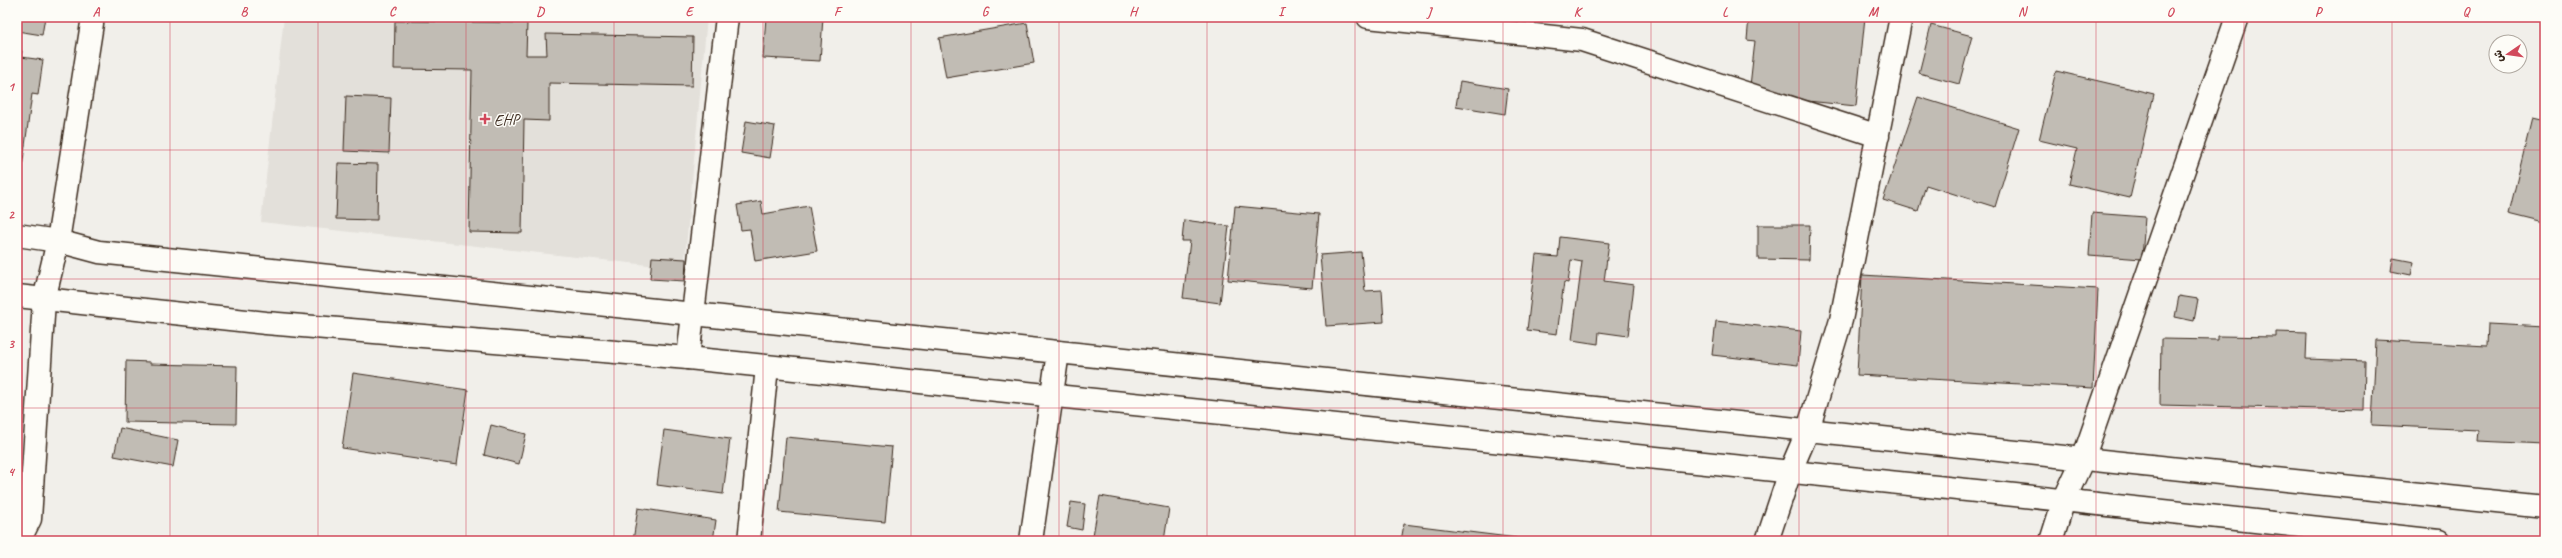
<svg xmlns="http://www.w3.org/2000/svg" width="2562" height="558" viewBox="0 0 2562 558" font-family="Caveat,'Playpen Sans Arabic',sans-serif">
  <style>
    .built { fill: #e3e0da }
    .building { fill: #c1bcb4; stroke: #3b2a1e }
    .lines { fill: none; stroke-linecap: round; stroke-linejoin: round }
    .street-casing { stroke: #3b2a1e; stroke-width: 25 }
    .secondary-casing { stroke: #3b2a1e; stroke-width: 25 }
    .street { stroke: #fdfcf7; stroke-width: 22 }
    .secondary { stroke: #fdfcf7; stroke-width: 22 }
    .grid { fill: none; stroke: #d1495b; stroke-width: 1; stroke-opacity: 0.55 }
    .poi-dot { fill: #d1495b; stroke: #fdfcf7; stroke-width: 1.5 }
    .labels { text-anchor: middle; stroke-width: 3; stroke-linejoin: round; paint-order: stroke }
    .poi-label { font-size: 16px; fill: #3b2a1e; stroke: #fdfcf7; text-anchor: start }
    .neatline { fill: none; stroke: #d1495b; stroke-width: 1.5 }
    .grid-label { font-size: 13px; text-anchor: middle; font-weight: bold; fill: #d1495b }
  </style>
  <rect width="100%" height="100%" fill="#f1efea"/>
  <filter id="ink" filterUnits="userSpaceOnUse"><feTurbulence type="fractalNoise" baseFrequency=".025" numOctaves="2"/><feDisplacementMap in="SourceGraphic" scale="8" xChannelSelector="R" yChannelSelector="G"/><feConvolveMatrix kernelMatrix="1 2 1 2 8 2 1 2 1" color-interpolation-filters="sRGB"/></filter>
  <g filter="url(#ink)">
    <path class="built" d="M 284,17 L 707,17 L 684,269 L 261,222 Z"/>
    <path class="building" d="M 17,17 L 45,17 L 42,35 L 17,31 Z
      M 766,17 L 823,17 L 820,61 L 763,58 Z
      M 1749,17 L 1865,17 L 1856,106 L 1749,95 L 1755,41 L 1747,40 Z
      M 395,21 L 527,23 L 526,55 L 547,55 L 546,34 L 693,37 L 692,86 L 549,83 L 549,121 L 524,120 L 522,233 L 469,232 L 472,70 L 394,69 Z
      M 1027,23 L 1034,63 L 946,78 L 939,38 Z
      M 1931,25 L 1972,36 L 1959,84 L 1919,73 Z
      M 17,50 L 22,51 L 21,57 L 43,60 L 38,95 L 32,94 L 19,190 L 17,189 Z
      M 2056,71 L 2154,94 L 2130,198 L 2069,184 L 2077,149 L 2039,140 Z
      M 1460,81 L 1508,89 L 1505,114 L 1456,106 Z
      M 346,96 L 391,98 L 389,153 L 344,151 Z
      M 1918,97 L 2019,128 L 1995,207 L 1926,185 L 1918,211 L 1883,200 Z
      M 2532,118 L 2545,121 L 2545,222 L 2509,213 Z
      M 746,121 L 775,126 L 770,158 L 741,153 Z
      M 338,163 L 378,164 L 377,220 L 336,219 Z
      M 761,201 L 763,214 L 809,206 L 817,251 L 755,261 L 750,229 L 741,230 L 737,205 Z
      M 1235,206 L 1319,214 L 1312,288 L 1228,280 Z
      M 2092,213 L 2145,217 L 2142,259 L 2089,255 Z
      M 1184,220 L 1229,226 L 1220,303 L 1183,298 L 1190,241 L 1182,241 Z
      M 1758,225 L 1810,225 L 1809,260 L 1758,259 Z
      M 1560,237 L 1609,243 L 1604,281 L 1634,285 L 1628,336 L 1599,332 L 1598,344 L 1572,340 L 1582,262 L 1571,260 L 1568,283 L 1564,282 L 1557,334 L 1527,330 L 1536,255 L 1558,257 Z
      M 1361,252 L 1365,291 L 1382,290 L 1384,322 L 1326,326 L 1320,255 Z
      M 652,257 L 686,259 L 685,281 L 650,279 Z
      M 2393,258 L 2414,262 L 2411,275 L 2391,271 Z
      M 1862,275 L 2098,289 L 2093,388 L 1857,375 Z
      M 2179,296 L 2198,299 L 2194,321 L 2175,317 Z
      M 1716,321 L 1801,331 L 1798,365 L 1712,355 Z
      M 2488,324 L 2545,327 L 2545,444 L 2477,441 L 2478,430 L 2372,425 L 2376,340 L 2487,346 Z
      M 2276,332 L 2307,333 L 2306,359 L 2365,361 L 2364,410 L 2160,405 L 2161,339 L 2218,340 L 2218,336 L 2276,337 Z
      M 126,361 L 150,362 L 150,364 L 237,366 L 236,424 L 125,422 Z
      M 353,373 L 468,390 L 457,465 L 342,448 Z
      M 491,425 L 526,434 L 519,464 L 484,455 Z
      M 120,428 L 178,440 L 173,467 L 114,456 Z
      M 664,430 L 730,439 L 723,494 L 657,485 Z
      M 786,437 L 892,447 L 885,522 L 779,512 Z
      M 1100,496 L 1169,508 L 1164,541 L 1092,541 Z
      M 1071,502 L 1085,504 L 1082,530 L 1067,527 Z
      M 638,508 L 716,520 L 713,541 L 633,541 Z
      M 1404,524 L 1517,538 L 1517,541 L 1401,541 Z"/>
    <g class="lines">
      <defs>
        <path id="street" d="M 1368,17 L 1582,40 L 1878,136
          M 688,358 L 727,17
          M 19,541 L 30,519 L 44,300 L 58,241
          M 749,541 L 767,367
          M 1031,541 L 1058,352
          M 1767,541 L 1790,472 L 1808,430 L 1841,320 L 1901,17
          M 2051,541 L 2064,500 L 2083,459 L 2237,17"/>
        <path id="secondary" d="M 17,235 L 58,241 L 99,252 L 2545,507
          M 58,241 L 93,17
          M 17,296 L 266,323 L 688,358 L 2015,495 L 2439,541"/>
      </defs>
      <use href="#street" class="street-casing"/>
      <use href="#secondary" class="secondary-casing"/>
      <use href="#street" class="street"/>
      <use href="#secondary" class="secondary"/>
    </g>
  </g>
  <path class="grid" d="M 170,17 L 170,541M 318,17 L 318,541M 466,17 L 466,541M 614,17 L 614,541M 763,17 L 763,541M 911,17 L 911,541M 1059,17 L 1059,541M 1207,17 L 1207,541M 1355,17 L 1355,541M 1503,17 L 1503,541M 1651,17 L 1651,541M 1799,17 L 1799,541M 1948,17 L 1948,541M 2096,17 L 2096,541M 2244,17 L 2244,541M 2392,17 L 2392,541M 17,150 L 2545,150M 17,279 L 2545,279M 17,408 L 2545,408"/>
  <path class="poi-dot" d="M483 113h4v4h4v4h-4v4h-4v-4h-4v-4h4z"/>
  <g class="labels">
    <g class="poi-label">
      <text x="494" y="125">EHP</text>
    </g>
  </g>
  <rect width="2562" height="558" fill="none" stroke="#fdfcf7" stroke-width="44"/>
  <g transform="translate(2508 54) rotate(257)"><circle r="19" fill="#fdfcf7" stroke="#afa8a0"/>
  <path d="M0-3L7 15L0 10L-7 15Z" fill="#d1495b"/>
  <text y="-6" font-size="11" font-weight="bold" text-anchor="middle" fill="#3b2a1e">ش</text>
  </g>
  <rect x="22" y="22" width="2518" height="514" class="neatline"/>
  <g class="grid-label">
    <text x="96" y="16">A</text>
    <text x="244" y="16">B</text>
    <text x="392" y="16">C</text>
    <text x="540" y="16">D</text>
    <text x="689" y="16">E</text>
    <text x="837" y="16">F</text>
    <text x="985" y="16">G</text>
    <text x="1133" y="16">H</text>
    <text x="1281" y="16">I</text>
    <text x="1429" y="16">J</text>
    <text x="1577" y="16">K</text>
    <text x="1725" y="16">L</text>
    <text x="1873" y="16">M</text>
    <text x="2022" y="16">N</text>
    <text x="2170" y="16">O</text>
    <text x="2318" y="16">P</text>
    <text x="2466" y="16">Q</text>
    <text x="11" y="91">1</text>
    <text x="11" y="219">2</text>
    <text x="11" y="348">3</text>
    <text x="11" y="476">4</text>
  </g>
</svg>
